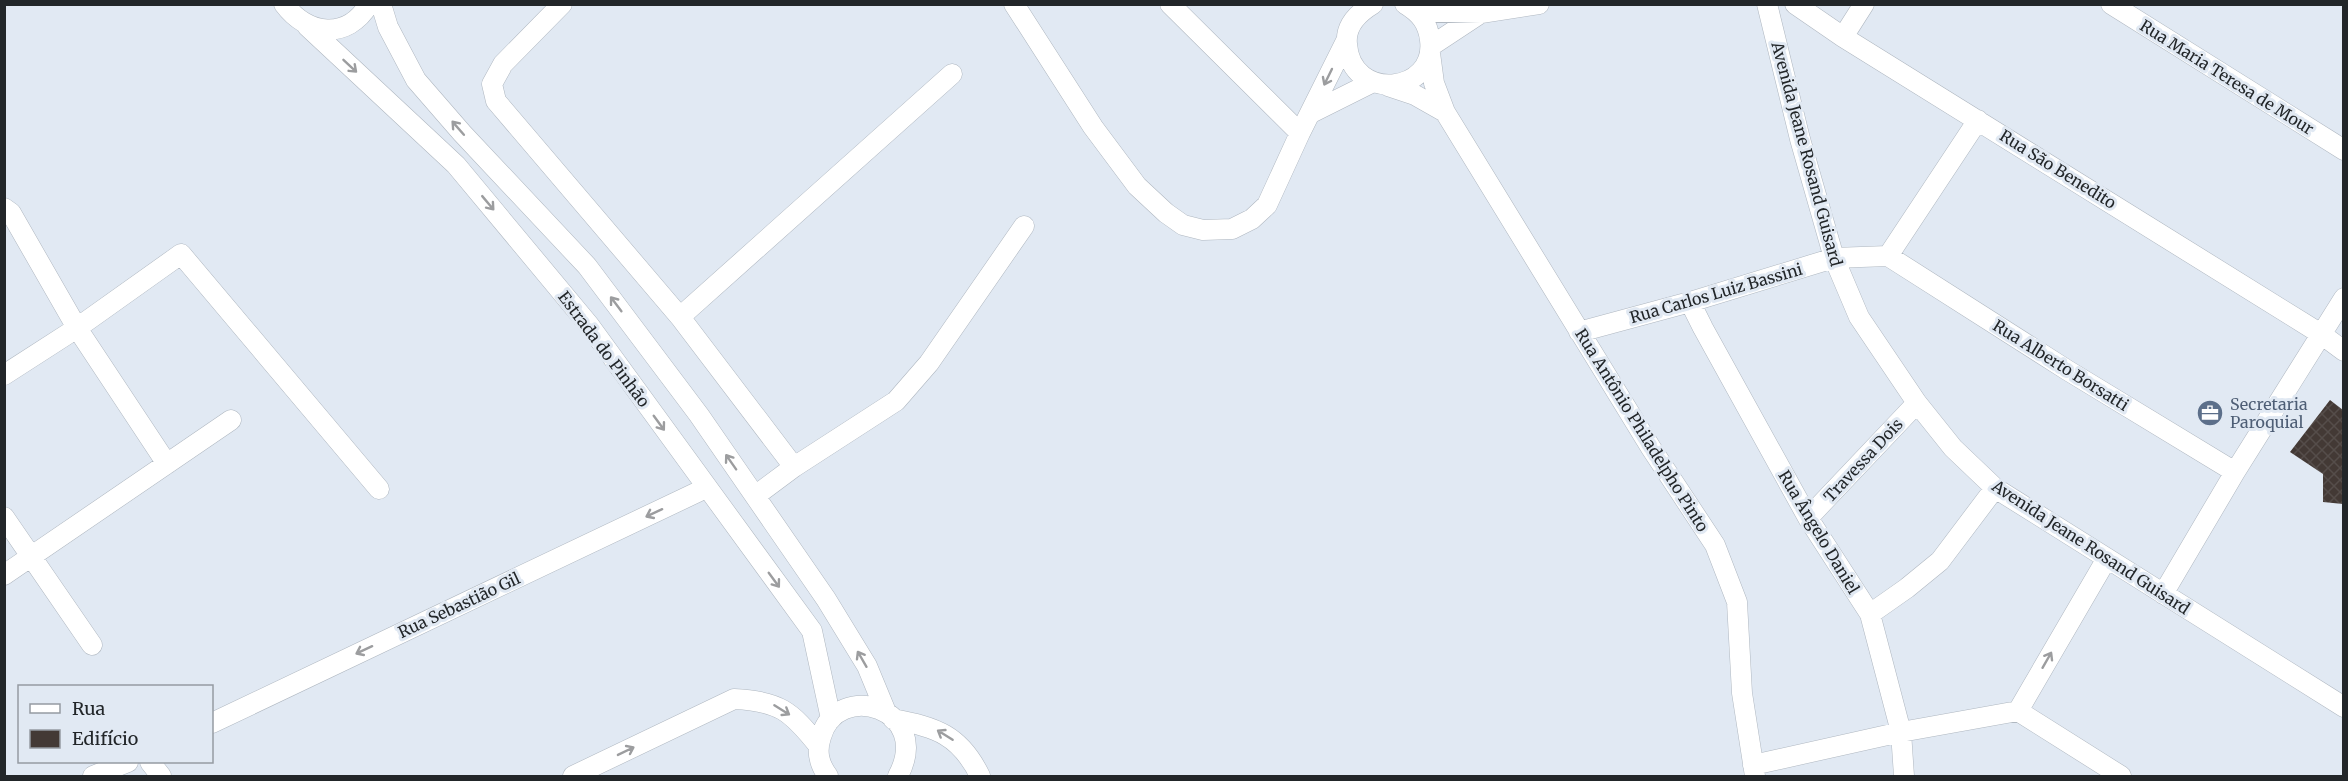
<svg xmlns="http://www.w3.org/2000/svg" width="2348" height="781" viewBox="0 0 2348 781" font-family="Merriweather,serif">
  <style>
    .building { fill: url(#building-cross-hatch) }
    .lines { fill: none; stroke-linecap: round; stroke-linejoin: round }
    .minor-casing { stroke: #afb7c0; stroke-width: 21 }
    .minor { stroke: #fff; stroke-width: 20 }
    .oneway { stroke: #9c9d9f }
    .labels { text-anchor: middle; stroke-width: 6; stroke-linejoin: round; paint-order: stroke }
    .street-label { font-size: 16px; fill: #222629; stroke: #e1e9f3 }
    .service-label { font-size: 16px; fill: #4e5e75; stroke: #e1e9f3; text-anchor: start }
  </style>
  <defs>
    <pattern id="building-cross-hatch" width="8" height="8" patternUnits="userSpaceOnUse" patternTransform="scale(1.5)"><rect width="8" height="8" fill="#433935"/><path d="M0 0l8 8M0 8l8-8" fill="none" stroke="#554d4a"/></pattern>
  </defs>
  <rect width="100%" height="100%" fill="#e1e9f3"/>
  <path class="building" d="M 2330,400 L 2343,410 L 2343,504 L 2323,502 L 2323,474 L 2290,452 Z"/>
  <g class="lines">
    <defs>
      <path id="minor" d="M 284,4 C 307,35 347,41 369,4
        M 381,4 L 388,27 L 416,80 L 462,133 L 587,266 L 699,415 L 826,599 L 867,666 L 886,712
        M 562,4 L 503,64 L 492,84 L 496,101 L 680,317 L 794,467
        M 1014,4 L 1093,127 L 1137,186 L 1166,213 L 1183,225 L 1203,230 L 1232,229 L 1252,219 L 1267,205 L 1300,133 L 1346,41
        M 1170,4 L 1300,133
        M 1373,4 C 1358,13 1345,26 1347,44 C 1351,103 1437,94 1430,40 C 1428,23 1420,13 1405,4
        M 1767,4 L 1800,139 L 1834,258 L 1859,317 L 1917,403 L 1953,448 L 1995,488 L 2344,707
        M 1795,4 L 1843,37 L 2321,334 L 2344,351
        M 2111,4 L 2344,150
        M 1416,11 L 1481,13 L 1539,4
        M 307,26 L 456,165 L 589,325 L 812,631 L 831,719
        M 1843,37 L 1864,4
        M 1431,46 L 1481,13
        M 1430,53 L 1434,83 L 1445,112 L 1651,448 L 1715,545 L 1737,602 L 1742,693 L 1755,776
        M 1388,86 L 1415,95 L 1445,112
        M 1311,113 L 1373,82
        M 4,208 L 11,213 L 77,328 L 167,464
        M 1888,256 L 2067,370 L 2235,472
        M 1888,256 L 1978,120
        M 1690,302 L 1703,328 L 1808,518 L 1870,614 L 1901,732 L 1904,776
        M 680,317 L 952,74
        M 1579,332 L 1690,302 L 1834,258 L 1888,256
        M 4,375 L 77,328 L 181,254 L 379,489
        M 755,496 L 794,467 L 896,401 L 929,363 L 1024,226
        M 4,517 L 92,645
        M 1808,518 L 1917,403
        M 4,575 L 231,420
        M 2163,594 L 2235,472 L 2344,298
        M 1870,614 L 1907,588 L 1940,561 L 1995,488
        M 2018,711 L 2121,776
        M 893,719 C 936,727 960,735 980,776
        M 212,723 L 706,488
        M 150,762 L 161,776
        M 1753,765 L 1901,732 L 2018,711 L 2106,560
        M 93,776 L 128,762
        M 573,776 L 734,699 C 779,701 791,711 818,745
        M 828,776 C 819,764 816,752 821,737 C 837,679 934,708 898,776"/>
    </defs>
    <use href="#minor" class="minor-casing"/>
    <use href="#minor" class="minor"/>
  </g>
  <defs><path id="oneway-shaft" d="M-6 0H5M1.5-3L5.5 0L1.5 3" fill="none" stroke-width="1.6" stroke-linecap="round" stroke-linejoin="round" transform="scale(1.5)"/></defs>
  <g class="oneway">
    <use href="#oneway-shaft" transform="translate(350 66) rotate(43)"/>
    <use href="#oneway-shaft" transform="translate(1328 77) rotate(116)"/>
    <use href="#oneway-shaft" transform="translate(458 128) rotate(-131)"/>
    <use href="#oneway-shaft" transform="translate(488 203) rotate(50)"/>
    <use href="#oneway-shaft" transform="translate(616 304) rotate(-127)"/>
    <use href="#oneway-shaft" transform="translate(659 423) rotate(54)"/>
    <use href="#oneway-shaft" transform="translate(731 462) rotate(-125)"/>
    <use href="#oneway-shaft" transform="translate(654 513) rotate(155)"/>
    <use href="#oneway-shaft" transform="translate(774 580) rotate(54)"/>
    <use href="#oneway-shaft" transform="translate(364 650) rotate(155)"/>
    <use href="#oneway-shaft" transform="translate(862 659) rotate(-120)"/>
    <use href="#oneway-shaft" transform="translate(2047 660) rotate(-60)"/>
    <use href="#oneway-shaft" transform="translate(782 710) rotate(32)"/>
    <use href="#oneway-shaft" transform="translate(945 735) rotate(-148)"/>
    <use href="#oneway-shaft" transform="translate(626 751) rotate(-26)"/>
  </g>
  <defs>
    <symbol id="office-disc" viewBox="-11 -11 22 22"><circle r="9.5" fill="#5c6f8a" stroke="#e1e9f3"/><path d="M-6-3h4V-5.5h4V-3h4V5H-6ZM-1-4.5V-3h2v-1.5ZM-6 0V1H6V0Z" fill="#fff"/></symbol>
  </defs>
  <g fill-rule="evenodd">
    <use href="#office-disc" x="2195" y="398" width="30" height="30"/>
  </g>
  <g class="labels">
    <g class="street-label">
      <text transform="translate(2227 77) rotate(32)" y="6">Rua Maria Teresa de Mour</text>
      <text transform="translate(1807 154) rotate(75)" y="6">Avenida Jeane Rosand Guisard</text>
      <text transform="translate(2058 169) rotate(32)" y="6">Rua São Benedito</text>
      <text transform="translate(1716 293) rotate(-16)" y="6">Rua Carlos Luiz Bassini</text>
      <text transform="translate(604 349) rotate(53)" y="6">Estrada do Pinhão</text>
      <text transform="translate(2061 365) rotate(32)" y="6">Rua Alberto Borsatti</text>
      <text transform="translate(1642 430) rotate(58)" y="6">Rua Antônio Philadelpho Pinto</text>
      <text transform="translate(1863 460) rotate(-47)" y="6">Travessa Dois</text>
      <text transform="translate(1819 532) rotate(59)" y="6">Rua Ângelo Daniel</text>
      <text transform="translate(2091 547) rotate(33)" y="6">Avenida Jeane Rosand Guisard</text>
      <text transform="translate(459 605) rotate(-25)" y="6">Rua Sebastião Gil</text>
    </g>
    <g class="service-label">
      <text x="2230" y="410">Secretaria<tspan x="2230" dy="18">Paroquial</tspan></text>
    </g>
  </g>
  <rect width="2348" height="781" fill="none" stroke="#222629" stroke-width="12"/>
  <rect x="18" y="685" width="195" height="78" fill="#e1e9f3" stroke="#959ba2" stroke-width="1.5"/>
  <rect x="30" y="704" width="30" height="9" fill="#ffffff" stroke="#959ba2" stroke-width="1.5"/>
  <text x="72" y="715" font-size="18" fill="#222629">Rua</text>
  <rect x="30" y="730" width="30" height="18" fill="#433935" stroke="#959ba2" stroke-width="1.5"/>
  <text x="72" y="745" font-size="18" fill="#222629">Edifício</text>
</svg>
